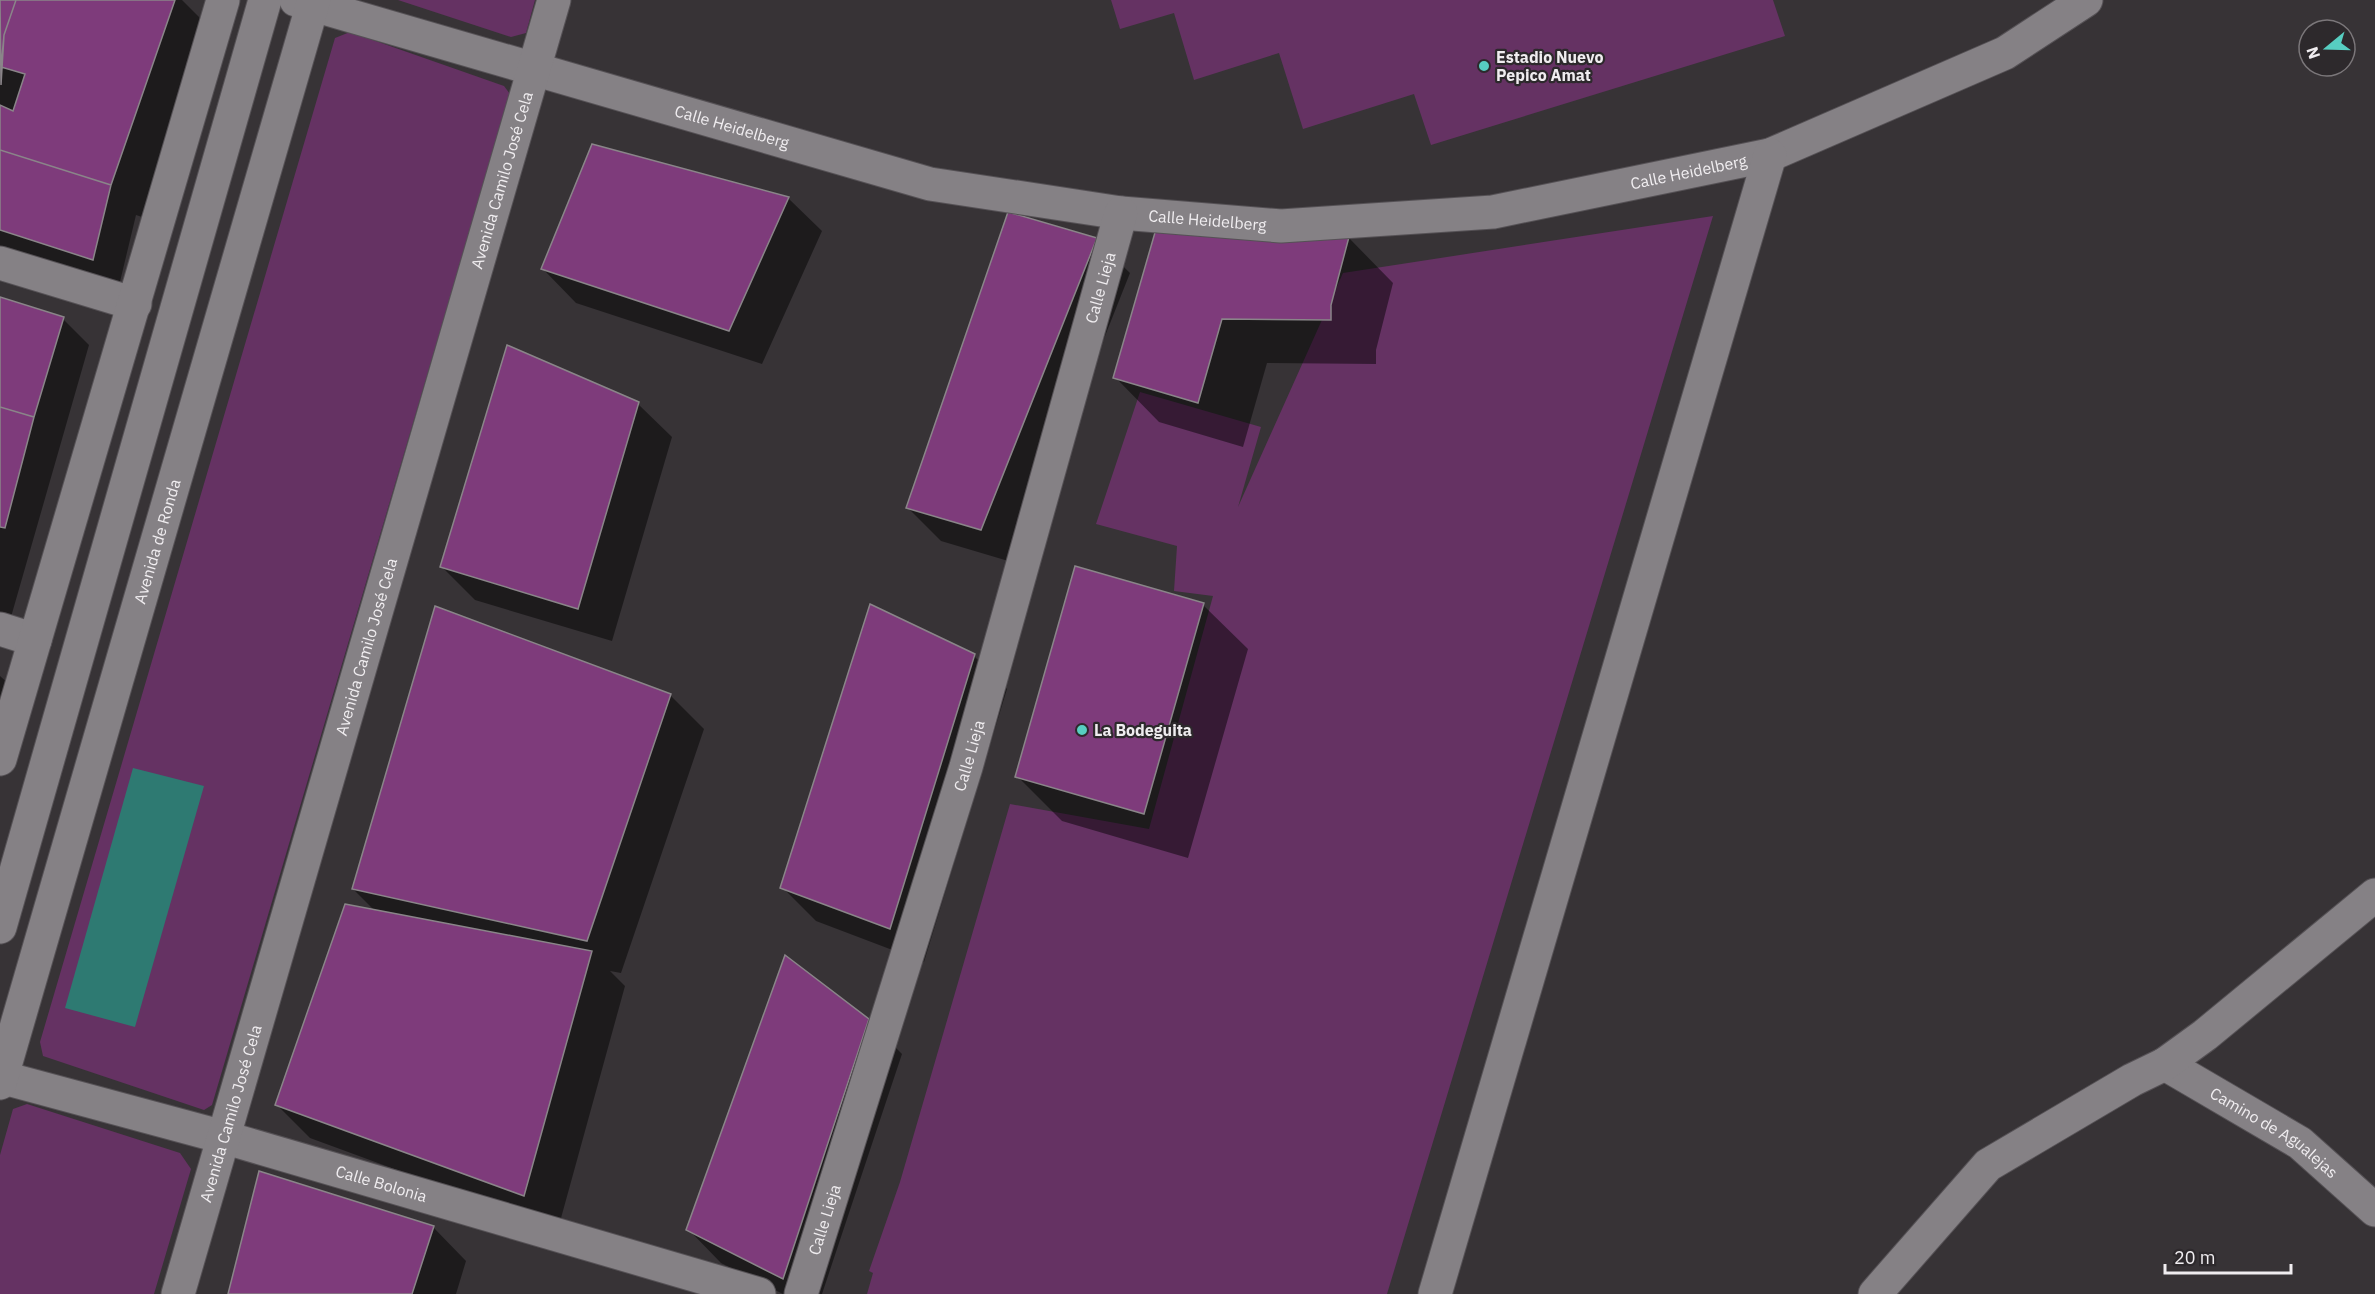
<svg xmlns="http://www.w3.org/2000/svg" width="2375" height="1294" viewBox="0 0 2375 1294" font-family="'IBM Plex Sans',sans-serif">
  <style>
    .green { fill: #653263 }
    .water { fill: #2e7a72 }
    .shadow { fill: #0007 }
    .building { fill: #7e3b7b; stroke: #8a8589; stroke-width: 1.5 }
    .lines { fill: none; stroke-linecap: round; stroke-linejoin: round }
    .minor-casing { stroke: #555155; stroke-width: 35 }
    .tertiary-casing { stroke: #555155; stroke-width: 35 }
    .minor { stroke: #858185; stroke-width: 33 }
    .tertiary { stroke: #858185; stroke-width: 33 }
    .poi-dot { fill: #57cec1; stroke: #2d292c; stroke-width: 2 }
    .labels { text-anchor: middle; stroke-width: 4.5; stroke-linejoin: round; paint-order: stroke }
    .poi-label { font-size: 16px; font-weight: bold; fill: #f0edf0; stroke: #2d292c; text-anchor: start }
    .street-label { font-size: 16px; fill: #f0edf0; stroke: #2d292c }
  </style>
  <rect width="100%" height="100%" fill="#373336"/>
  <path class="green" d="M 398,0 L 535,0 L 526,33 L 511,37 Z
    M 1111,0 L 1773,0 L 1785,36 L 1431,145 L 1414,94 L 1303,129 L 1279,53 L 1194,80 L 1174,13 L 1120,29 Z
    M 350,32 L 504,86 L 510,94 L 212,1105 L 204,1110 L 43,1056 L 40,1042 L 335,38 Z
    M 1713,216 L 1387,1294 L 867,1294 L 873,1273 L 869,1271 L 900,1182 L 1010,804 L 1149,829 L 1213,596 L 1174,591 L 1177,546 L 1096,524 L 1140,392 L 1261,427 L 1238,507 L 1343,273 Z
    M 27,1104 L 180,1153 L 191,1169 L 154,1294 L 0,1294 L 0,1155 L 13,1109 Z"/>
  <path class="water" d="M 133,768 L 204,786 L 135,1027 L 65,1008 Z"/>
  <path class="shadow" d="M 0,0 L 182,0 L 210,28 L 145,218 L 136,215 L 119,286 L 0,247 Z
    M 788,198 L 822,231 L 762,364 L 576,303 L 543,269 Z
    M 1009,214 L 1096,240 L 1130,273 L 1015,563 L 941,541 L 908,508 Z
    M 1349,238 L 1393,283 L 1376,350 L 1376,364 L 1267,363 L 1243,447 L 1159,422 L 1115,377 Z
    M 0,299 L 63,319 L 89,345 L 11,617 L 0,614 Z
    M 638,404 L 672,437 L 612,641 L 475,600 L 442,567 Z
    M 1203,605 L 1248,649 L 1188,858 L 1062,821 L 1017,776 Z
    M 974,656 L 1007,689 L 924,962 L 816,921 L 782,887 Z
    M 0,676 L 9,684 L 0,713 Z
    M 670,695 L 704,729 L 621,973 L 610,971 L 625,986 L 558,1229 L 310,1138 L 277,1105 L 375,911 L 353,889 Z
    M 868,1020 L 902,1054 L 822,1294 L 783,1294 L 721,1263 L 688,1229 Z
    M 433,1227 L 466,1261 L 456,1294 L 230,1294 Z"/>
  <path class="building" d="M 0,0 L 16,0 L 4,35 L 1,85 Z
    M 16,0 L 175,0 L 111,185 L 0,150 L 0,105 L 13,111 L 25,74 L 1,67 L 4,35 Z
    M 592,144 L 789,197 L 729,331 L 541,269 Z
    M 0,150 L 111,185 L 93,260 L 0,230 Z
    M 1008,212 L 1097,238 L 981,530 L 906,508 Z
    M 1156,229 L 1349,237 L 1331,305 L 1331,320 L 1222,319 L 1198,403 L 1113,378 Z
    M 0,297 L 64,317 L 34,417 L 0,407 Z
    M 507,345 L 639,402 L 578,609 L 440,567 Z
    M 0,407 L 34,417 L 5,528 L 0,527 Z
    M 1075,566 L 1204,603 L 1144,814 L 1015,777 Z
    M 870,604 L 975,654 L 890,929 L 780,888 Z
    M 435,606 L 671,694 L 587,941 L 352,889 Z
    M 345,904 L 592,951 L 524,1196 L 275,1105 Z
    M 785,955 L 869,1019 L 783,1279 L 686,1230 Z
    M 259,1171 L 434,1226 L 412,1294 L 228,1294 Z"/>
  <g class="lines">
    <defs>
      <g id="minor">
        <path id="s1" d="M 296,0 L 930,184 L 1121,213 L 1281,226 L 1493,212 L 1770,155 L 2005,53 L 2086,0"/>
        <path d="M 0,263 L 135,304"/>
        <path d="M 0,629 L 35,640"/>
        <path d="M 0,759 L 223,0"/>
        <path id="s2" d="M 2165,1064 L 2300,1143 L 2375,1210"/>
        <path id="s3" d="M 0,1077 L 223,1137 L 759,1294"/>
        <path id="s4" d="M 178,1294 L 554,0"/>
        <path id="s5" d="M 801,1294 L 966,767 L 1121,213"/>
        <path d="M 1435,1294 L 1770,155"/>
        <path d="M 1875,1294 L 1988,1165 L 2132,1080 L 2165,1064 L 2205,1035 L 2375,895"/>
      </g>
      <g id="tertiary">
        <path d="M 0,927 L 265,0"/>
        <path id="s6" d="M 0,1083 L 314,0"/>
      </g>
    </defs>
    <use href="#minor" class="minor-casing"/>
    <use href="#tertiary" class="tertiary-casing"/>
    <use href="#minor" class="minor"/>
    <use href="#tertiary" class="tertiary"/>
  </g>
  <g class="poi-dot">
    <circle cx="1484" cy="66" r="6"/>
    <circle cx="1082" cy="730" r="6"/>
  </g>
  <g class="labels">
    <g class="poi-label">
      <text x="1496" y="63">Estadio Nuevo<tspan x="1496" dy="18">Pepico Amat</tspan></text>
      <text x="1094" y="736">La Bodeguita</text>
    </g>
    <g class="street-label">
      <text dy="6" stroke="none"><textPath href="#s1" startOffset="454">Calle Heidelberg</textPath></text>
      <text dy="6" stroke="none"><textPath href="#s1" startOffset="1426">Calle Heidelberg</textPath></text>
      <text dy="6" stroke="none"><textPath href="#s4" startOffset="1160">Avenida Camilo José Cela</textPath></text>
      <text dy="6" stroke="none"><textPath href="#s1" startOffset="940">Calle Heidelberg</textPath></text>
      <text dy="6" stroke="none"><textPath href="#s5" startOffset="1050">Calle Lieja</textPath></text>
      <text dy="6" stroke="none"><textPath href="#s6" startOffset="564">Avenida de Ronda</textPath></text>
      <text dy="6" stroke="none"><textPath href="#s4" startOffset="674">Avenida Camilo José Cela</textPath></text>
      <text dy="6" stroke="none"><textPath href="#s5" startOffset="564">Calle Lieja</textPath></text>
      <text dy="6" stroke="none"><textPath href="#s4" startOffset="188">Avenida Camilo José Cela</textPath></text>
      <text dy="6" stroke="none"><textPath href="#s2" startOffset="129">Camino de Agualejas</textPath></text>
      <text dy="6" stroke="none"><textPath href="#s3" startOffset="396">Calle Bolonia</textPath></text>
      <text dy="6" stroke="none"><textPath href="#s5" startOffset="78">Calle Lieja</textPath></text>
    </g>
  </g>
  <g transform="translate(2327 48) rotate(251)"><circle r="28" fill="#2d292c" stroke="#7b777a" stroke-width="1.5"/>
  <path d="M0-4.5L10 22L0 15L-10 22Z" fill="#57cec1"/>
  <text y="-9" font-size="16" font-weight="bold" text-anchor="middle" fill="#f0edf0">N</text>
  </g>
  <path d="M2165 1264v9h126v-9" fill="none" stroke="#f0edf0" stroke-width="3"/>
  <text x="2174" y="1264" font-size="18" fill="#f0edf0" stroke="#2d292c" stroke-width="4.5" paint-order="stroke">20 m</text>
</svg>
